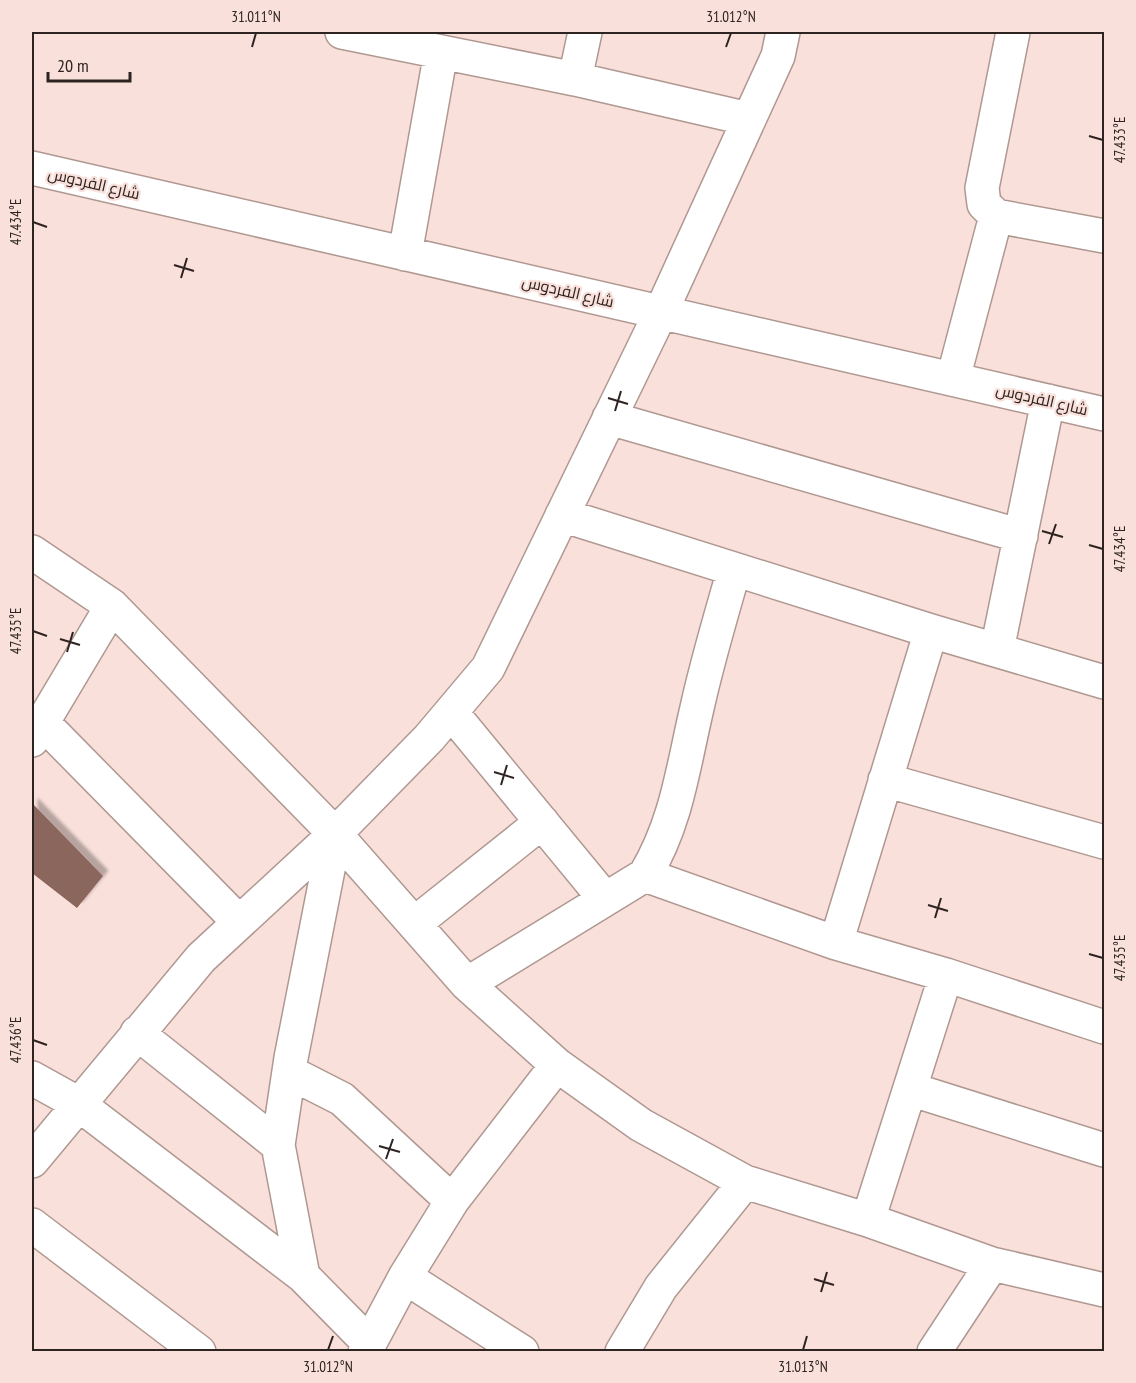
<svg xmlns="http://www.w3.org/2000/svg" width="1136" height="1383" viewBox="0 0 1136 1383" font-family="'PT Sans Narrow',Cairo,sans-serif">
  <style>
    .building { fill: #8a665d; filter: url(#shadow) }
    .lines { fill: none; stroke-linecap: round; stroke-linejoin: round }
    .minor-casing { stroke: #b09892; stroke-width: 36 }
    .minor { stroke: #fff; stroke-width: 33 }
    .ticks { fill: none; stroke: #2d2321; stroke-width: 2 }
    .labels { text-anchor: middle; stroke-width: 4.5; stroke-linejoin: round; paint-order: stroke }
    .street-label { font-size: 16px; fill: #2d2321; stroke: #fae0da }
    .neatline { fill: none; stroke: #2d2321; stroke-width: 2 }
    .ticks-label { font-size: 15px; text-anchor: middle; fill: #2d2321 }
  </style>
  <defs>
    <filter id="shadow"><feDropShadow dx="5.5" dy="-5.5" stdDeviation="1.5" flood-color="#0004"/></filter>
  </defs>
  <rect width="100%" height="100%" fill="#fae0da"/>
  <path class="building" d="M 32,803 L 103,876 L 77,908 L 32,873 Z"/>
  <g class="lines">
    <defs>
      <path id="minor" d="M 342,32 L 575,79 L 749,119
        M 1013,32 L 982,188 L 984,204 L 996,216 L 1104,236
        M 575,79 L 585,32
        M 32,168 L 1104,414
        M 405,254 L 441,52
        M 953,379 L 996,216
        M 609,418 L 1021,536
        M 562,515 L 931,631 L 1104,682
        M 32,552 L 112,606 L 335,834 L 467,984 L 557,1065 L 641,1125 L 745,1182 L 868,1220 L 992,1264 L 1104,1290
        M 997,650 L 1048,401
        M 451,712 L 605,899
        M 42,722 L 239,922
        M 32,740 L 112,606
        M 885,780 L 1104,842
        M 645,875 L 836,943 L 946,975 L 1104,1027
        M 414,924 L 542,822
        M 836,943 L 931,631
        M 467,984 L 645,875 C 677,822 683,767 697,708 C 707,662 721,616 734,570
        M 137,1033 L 278,1145
        M 289,1072 L 342,1099 L 452,1201
        M 32,1078 L 77,1103 L 303,1276 L 369,1343
        M 910,1089 L 1104,1150
        M 32,1161 L 201,958 L 335,834 L 429,738 L 488,668 L 661,312 L 778,56 L 783,32
        M 868,1220 L 946,975
        M 32,1225 L 199,1352
        M 303,1276 L 278,1145 L 291,1058 L 335,834
        M 405,1277 L 522,1352
        M 365,1352 L 405,1277 L 452,1201 L 557,1065
        M 622,1352 L 661,1287 L 745,1182
        M 934,1352 L 992,1264"/>
    </defs>
    <use href="#minor" class="minor-casing"/>
    <use href="#minor" class="minor"/>
  </g>
  <path class="ticks" d="M 252,47 L 256,33M 726,47 L 731,33M 1089,136 L 1103,140M 33,222 L 47,227M 174,265 L 194,271M 181,278 L 187,258M 608,398 L 628,404M 615,411 L 621,391M 1042,531 L 1063,537M 1049,544 L 1056,524M 1089,545 L 1103,549M 33,631 L 47,636M 60,639 L 80,645M 67,652 L 73,632M 494,772 L 514,778M 501,785 L 507,765M 928,905 L 948,911M 935,918 L 941,898M 1089,954 L 1103,958M 33,1040 L 47,1045M 379,1146 L 400,1152M 386,1159 L 393,1139M 814,1279 L 834,1285M 821,1292 L 827,1272M 328,1350 L 333,1336M 803,1350 L 807,1336"/>
  <g class="labels">
    <g class="street-label">
      <text transform="translate(94 183) rotate(13)" y="6">شارع الفردوس</text>
      <text transform="translate(568 291) rotate(13)" y="6">شارع الفردوس</text>
      <text transform="translate(1042 399) rotate(13)" y="6">شارع الفردوس</text>
    </g>
  </g>
  <rect width="1136" height="1383" fill="none" stroke="#fae0da" stroke-width="66"/>
  <path d="M48 72v9h82v-9" fill="none" stroke="#2d2321" stroke-width="3"/>
  <text x="57" y="72" font-size="18" fill="#2d2321" stroke="#fae0da" stroke-width="4.5" paint-order="stroke">20 m</text>
  <rect x="33" y="33" width="1070" height="1317" class="neatline"/>
  <g class="ticks-label">
    <text x="256" y="22">31.011°N</text>
    <text x="731" y="22">31.012°N</text>
    <text transform="translate(1120 140) rotate(-90)" y="5">47.433°E</text>
    <text transform="translate(16 222) rotate(-90)" y="5">47.434°E</text>
    <text transform="translate(1120 549) rotate(-90)" y="5">47.434°E</text>
    <text transform="translate(16 631) rotate(-90)" y="5">47.435°E</text>
    <text transform="translate(1120 958) rotate(-90)" y="5">47.435°E</text>
    <text transform="translate(16 1040) rotate(-90)" y="5">47.436°E</text>
    <text x="328" y="1372">31.012°N</text>
    <text x="803" y="1372">31.013°N</text>
  </g>
</svg>
